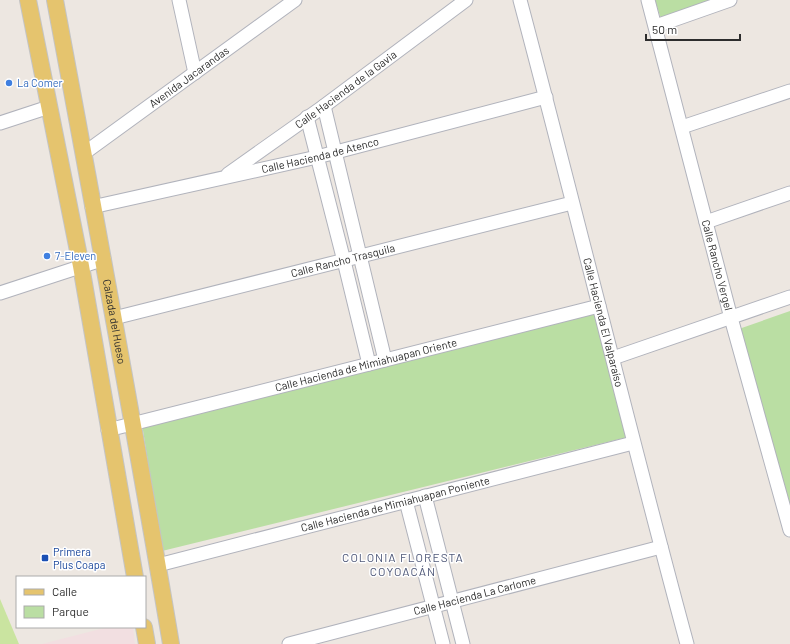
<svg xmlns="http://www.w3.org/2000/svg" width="790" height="644" viewBox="0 0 790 644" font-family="Barlow,sans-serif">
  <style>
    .medical { fill: #f2dfe1 }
    .green { fill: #badea3 }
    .pitch { fill: #cae4a0 }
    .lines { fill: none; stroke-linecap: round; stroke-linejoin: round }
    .minor-casing { stroke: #b1b3bc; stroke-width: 15 }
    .major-casing { stroke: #c4c4c4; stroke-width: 18 }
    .minor { stroke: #fff; stroke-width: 13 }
    .major { stroke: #e5c46e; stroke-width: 16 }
    .shop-dot { fill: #3f7fe0; stroke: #fff; stroke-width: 1.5 }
    .transit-dot { fill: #1a4fb4; stroke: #fff; stroke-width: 1.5 }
    .labels { text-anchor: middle; stroke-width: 3; stroke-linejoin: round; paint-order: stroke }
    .street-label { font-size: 11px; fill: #2d2d2d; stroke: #fff }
    .shop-label { font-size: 11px; fill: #366cbe; stroke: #fff; text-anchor: start }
    .transit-label { font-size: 11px; fill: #164399; stroke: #fff; text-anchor: start }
    .neighbourhood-label { font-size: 12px; letter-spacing: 1px; fill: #515a7a; stroke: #fff }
  </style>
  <rect width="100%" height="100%" fill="#ede7e1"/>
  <path class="medical" d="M 108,627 L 133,627 L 135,644 L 42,644 Z"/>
  <path class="green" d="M 655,0 L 723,0 L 662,22 Z
    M 790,311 L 790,509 L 736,330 Z
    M 595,313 L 628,437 L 162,551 L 142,424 Z"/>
  <path class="pitch" d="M 0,599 L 19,644 L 0,644 Z"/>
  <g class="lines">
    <defs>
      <g id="minor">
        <path d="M 179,0 L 195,73"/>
        <path id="s1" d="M 520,0 C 577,214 629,430 687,644"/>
        <path id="s2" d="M 648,0 L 731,318 L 790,530"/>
        <path d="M 656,26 L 730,0"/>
        <path d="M 324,106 L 385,360"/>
        <path d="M 307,117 L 344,261 L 369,364"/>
        <path d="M 0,123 L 49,107"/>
        <path d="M 682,127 L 790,91"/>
        <path id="s3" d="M 83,154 L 295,0"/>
        <path id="s4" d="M 228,174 L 324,106 L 466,0"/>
        <path id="s5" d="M 92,207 L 317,157 L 546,97"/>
        <path d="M 706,222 L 790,193"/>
        <path d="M 0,293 L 104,259"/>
        <path id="s6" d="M 114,318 L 572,203"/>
        <path d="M 613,358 L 790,297"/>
        <path id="s7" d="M 108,430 L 599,306"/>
        <path d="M 425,496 L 463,644"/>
        <path d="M 406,501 L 443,644"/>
        <path id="s8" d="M 158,565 L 633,443"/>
        <path id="s9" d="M 289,644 L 661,547"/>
      </g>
      <g id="major">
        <path d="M 28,0 L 81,266 L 135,577"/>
        <path id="s10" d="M 55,0 C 95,215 135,429 171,644"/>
        <path d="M 144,627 L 147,644"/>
      </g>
    </defs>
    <use href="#minor" class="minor-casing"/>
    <use href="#major" class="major-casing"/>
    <use href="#minor" class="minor"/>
    <use href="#major" class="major"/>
  </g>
  <g class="shop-dot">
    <circle cx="9" cy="83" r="4"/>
    <circle cx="47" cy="256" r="4"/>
  </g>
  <rect class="transit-dot" x="41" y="554" width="8" height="8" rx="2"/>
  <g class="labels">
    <g class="street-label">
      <text dy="4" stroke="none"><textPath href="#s3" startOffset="131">Avenida Jacarandas</textPath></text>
      <text dy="4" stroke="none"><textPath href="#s4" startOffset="145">Calle Hacienda de la Gavia</textPath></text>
      <text dy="4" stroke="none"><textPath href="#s5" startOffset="234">Calle Hacienda de Atenco</textPath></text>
      <text dy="4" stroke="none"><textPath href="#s6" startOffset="236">Calle Rancho Trasquila</textPath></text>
      <text dy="4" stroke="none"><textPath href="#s2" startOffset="274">Calle Rancho Vergel</textPath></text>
      <text dy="4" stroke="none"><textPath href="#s10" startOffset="327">Calzada del Hueso</textPath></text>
      <text dy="4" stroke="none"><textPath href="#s1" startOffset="333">Calle Hacienda El Valparaíso</textPath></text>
      <text dy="4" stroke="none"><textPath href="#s7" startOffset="266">Calle Hacienda de Mimiahuapan Oriente</textPath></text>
      <text dy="4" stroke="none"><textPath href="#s8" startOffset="245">Calle Hacienda de Mimiahuapan Poniente</textPath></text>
      <text dy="4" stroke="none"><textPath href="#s9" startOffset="192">Calle Hacienda La Carlome</textPath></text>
    </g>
    <g class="shop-label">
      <text x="17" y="87">La Comer</text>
      <text x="55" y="260">7-Eleven</text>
    </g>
    <g class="transit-label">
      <text x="53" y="556">Primera<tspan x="53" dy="13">Plus Coapa</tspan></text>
    </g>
    <g class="neighbourhood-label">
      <text x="403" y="562">COLONIA FLORESTA<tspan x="403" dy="14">COYOACÁN</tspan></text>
    </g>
  </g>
  <rect x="16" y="576" width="130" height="52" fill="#ffffff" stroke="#ababab"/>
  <rect x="24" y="589" width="20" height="6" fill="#e5c46e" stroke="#ababab"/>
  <text x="52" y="596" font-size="12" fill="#2d2d2d">Calle</text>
  <rect x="24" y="606" width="20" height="12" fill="#badea3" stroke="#ababab"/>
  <text x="52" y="616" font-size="12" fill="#2d2d2d">Parque</text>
  <path d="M646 34v6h94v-6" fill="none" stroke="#2d2d2d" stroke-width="2"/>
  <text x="652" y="34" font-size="12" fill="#2d2d2d" stroke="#ffffff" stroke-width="3" paint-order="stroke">50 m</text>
</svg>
